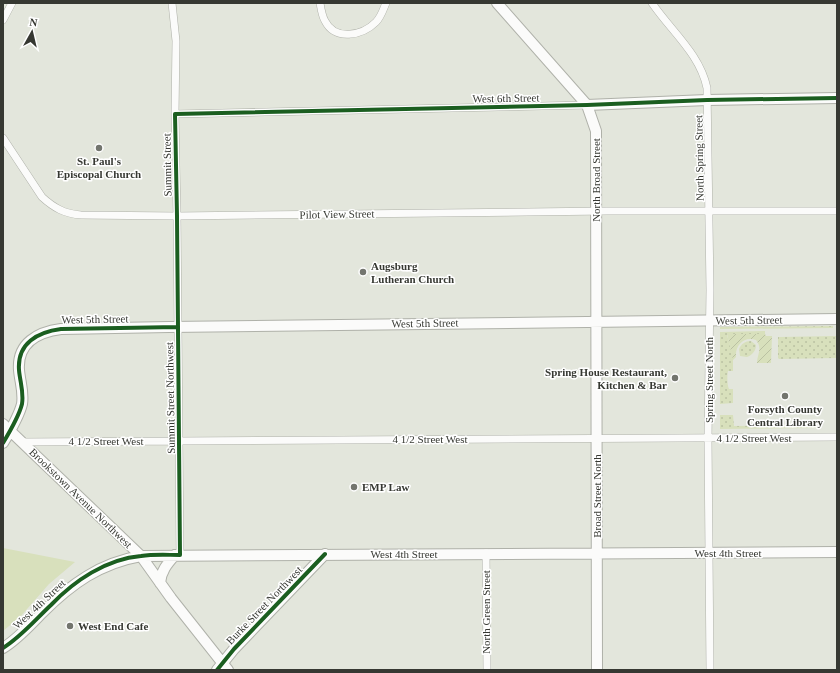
<svg xmlns="http://www.w3.org/2000/svg" width="840" height="673" viewBox="0 0 840 673" font-family="'Times New Roman',serif">
  <style>
    .grass { fill: url(#grass-dots) }
    .park { fill: #d8e0bc }
    .garden { fill: url(#garden-furrows) }
    .lines { fill: none; stroke-linecap: round; stroke-linejoin: round }
    .street-casing { stroke: #afb1a9; stroke-width: 8 }
    .secondary-casing { stroke: #afb1a9; stroke-width: 12 }
    .street { stroke: #fbfbfa; stroke-width: 7 }
    .secondary { stroke: #fbfbfa; stroke-width: 10 }
    .cycleway-casing { stroke: #fff; stroke-width: 6 }
    .cycleway { stroke: #1b5e20; stroke-width: 4 }
    .poi-dot { fill: #73756e; stroke: #fff; stroke-width: 1.5 }
    .labels { text-anchor: middle; stroke-width: 3; stroke-linejoin: round; paint-order: stroke }
    .street-label { font-size: 11px; fill: #363832; stroke: #fff }
    .poi-label { font-size: 11px; font-weight: bold; fill: #363832; stroke: #fff; text-anchor: start }
  </style>
  <defs>
    <pattern id="grass-dots" width="8" height="8" patternUnits="userSpaceOnUse"><rect width="8" height="8" fill="#d8e0bc"/><path d="M2 2h.1M6 6h.1" fill="none" stroke="#bac1a2" stroke-width="1.8" stroke-linecap="round"/></pattern>
    <pattern id="garden-furrows" width="10" height="10" patternUnits="userSpaceOnUse"><rect width="10" height="10" fill="#d8e0bc"/><path d="M-1 1l2-2M0 10L10 0M9 11l2-2" fill="none" stroke="#bac1a2"/></pattern>
  </defs>
  <rect width="100%" height="100%" fill="#e3e6dc"/>
  <path class="grass" d="M 833,326 L 833,328 L 720,329 L 720,327 Z
    M 765,331 L 765,334 L 727,335 L 733,357 L 733,371 L 728,371 C 727,375 727,385 729,389 L 733,389 L 733,403 L 720,404 L 720,332 Z
    M 837,336 L 837,358 L 779,359 L 778,358 L 778,337 Z
    M 751,341 L 756,345 C 756,351 752,355 747,357 L 740,356 L 739,349 C 741,344 745,341 751,341 Z
    M 720,415 L 733,415 L 734,426 L 818,425 L 818,427 L 816,428 L 720,429 Z"/>
  <path class="park" d="M 3,548 L 75,562 L 49,584 L 20,617 L 3,631 Z"/>
  <path class="garden" d="M 727,334 L 765,334 L 766,336 L 772,336 L 771,363 L 757,363 C 757,354 763,349 756,340 C 744,336 735,345 736,357 L 733,360 Z"/>
  <g class="lines">
    <defs>
      <path id="street" d="M 172,3 L 176,41 L 175,114 L 177,216 L 180,555
        M 320,3 C 321,9 322,16 325,21 C 335,41 362,36 376,22 C 381,17 383,10 386,3
        M 652,3 C 671,31 700,54 707,88 L 710,290 L 708,438 L 710,670
        M 3,20 L 12,3
        M 175,114 L 587,105
        M 3,138 L 42,197 C 54,208 65,214 81,215 L 177,216 L 607,211 L 837,211
        M 23,442 L 837,437
        M 486,553 L 487,670"/>
      <path id="secondary" d="M 497,3 L 587,105 L 596,131 L 597,670
        M 587,105 L 707,100 L 837,98
        M 3,424 L 141,556 L 171,598 L 228,670
        M 3,443 C 9,433 19,416 22,404 C 24,392 20,382 19,370 C 17,343 38,332 61,329 L 169,327 L 837,319
        M 160,583 C 161,571 167,564 175,555
        M 3,648 C 18,639 30,625 42,613 C 71,584 100,563 141,556 L 837,552
        M 217,670 L 234,649 L 325,554"/>
    </defs>
    <use href="#street" class="street-casing"/>
    <use href="#secondary" class="secondary-casing"/>
    <use href="#street" class="street"/>
    <use href="#secondary" class="secondary"/>
    <defs>
      <path id="cycleway" d="M 3,443 C 9,433 19,416 22,404 C 24,392 20,382 19,370 C 17,343 38,332 61,329 L 178,327
        M 3,648 C 21,637 36,619 51,605 C 74,581 106,559 141,556 C 154,554 167,555 180,555 L 177,216 L 175,114 L 587,105 L 707,100 L 837,98
        M 217,670 L 234,649 L 325,554"/>
    </defs>
    <use href="#cycleway" class="cycleway-casing"/>
    <use href="#cycleway" class="cycleway"/>
  </g>
  <g class="poi-dot">
    <circle cx="99" cy="148" r="4"/>
    <circle cx="363" cy="272" r="4"/>
    <circle cx="675" cy="378" r="4"/>
    <circle cx="785" cy="396" r="4"/>
    <circle cx="354" cy="487" r="4"/>
    <circle cx="70" cy="626" r="4"/>
  </g>
  <g class="labels">
    <g class="street-label">
      <text transform="translate(506 98) rotate(-1)" y="4">West 6th Street</text>
      <text transform="translate(699 158) rotate(-91)" y="4">North Spring Street</text>
      <text transform="translate(167 165) rotate(-91)" y="4">Summit Street</text>
      <text transform="translate(596 180) rotate(-90)" y="4">North Broad Street</text>
      <text transform="translate(337 214) rotate(-1)" y="4">Pilot View Street</text>
      <text transform="translate(95 319) rotate(-1)" y="4">West 5th Street</text>
      <text transform="translate(749 320) rotate(-1)" y="4">West 5th Street</text>
      <text transform="translate(425 323) rotate(-1)" y="4">West 5th Street</text>
      <text transform="translate(709 380) rotate(-90)" y="4">Spring Street North</text>
      <text transform="translate(170 398) rotate(-91)" y="4">Summit Street Northwest</text>
      <text x="754" y="442">4 1/2 Street West</text>
      <text x="430" y="443">4 1/2 Street West</text>
      <text x="106" y="445">4 1/2 Street West</text>
      <text transform="translate(597 496) rotate(-90)" y="4">Broad Street North</text>
      <text transform="translate(81 498) rotate(44)" y="4">Brookstown Avenue Northwest</text>
      <text x="728" y="557">West 4th Street</text>
      <text x="404" y="558">West 4th Street</text>
      <text transform="translate(39 604) rotate(-43)" y="4">West 4th Street</text>
      <text transform="translate(264 605) rotate(-46)" y="4">Burke Street Northwest</text>
      <text transform="translate(486 612) rotate(-90)" y="4">North Green Street</text>
    </g>
    <g class="poi-label">
      <text x="99" y="165" text-anchor="middle">St. Paul's<tspan x="99" dy="13">Episcopal Church</tspan></text>
      <text x="371" y="270">Augsburg<tspan x="371" dy="13">Lutheran Church</tspan></text>
      <text x="667" y="376" text-anchor="end">Spring House Restaurant,<tspan x="667" dy="13">Kitchen &amp; Bar</tspan></text>
      <text x="785" y="413" text-anchor="middle">Forsyth County<tspan x="785" dy="13">Central Library</tspan></text>
      <text x="362" y="491">EMP Law</text>
      <text x="78" y="630">West End Cafe</text>
    </g>
  </g>
  <rect width="840" height="673" fill="none" stroke="#363832" stroke-width="8"/>
  <g transform="translate(32 32) rotate(8)" stroke="#ffffff" stroke-width="3" paint-order="stroke">
  <path d="M0-3L7 15L0 10L-7 15Z" fill="#363832"/>
  <text y="-6" font-size="11" font-weight="bold" text-anchor="middle" fill="#363832">N</text>
  </g>
</svg>
